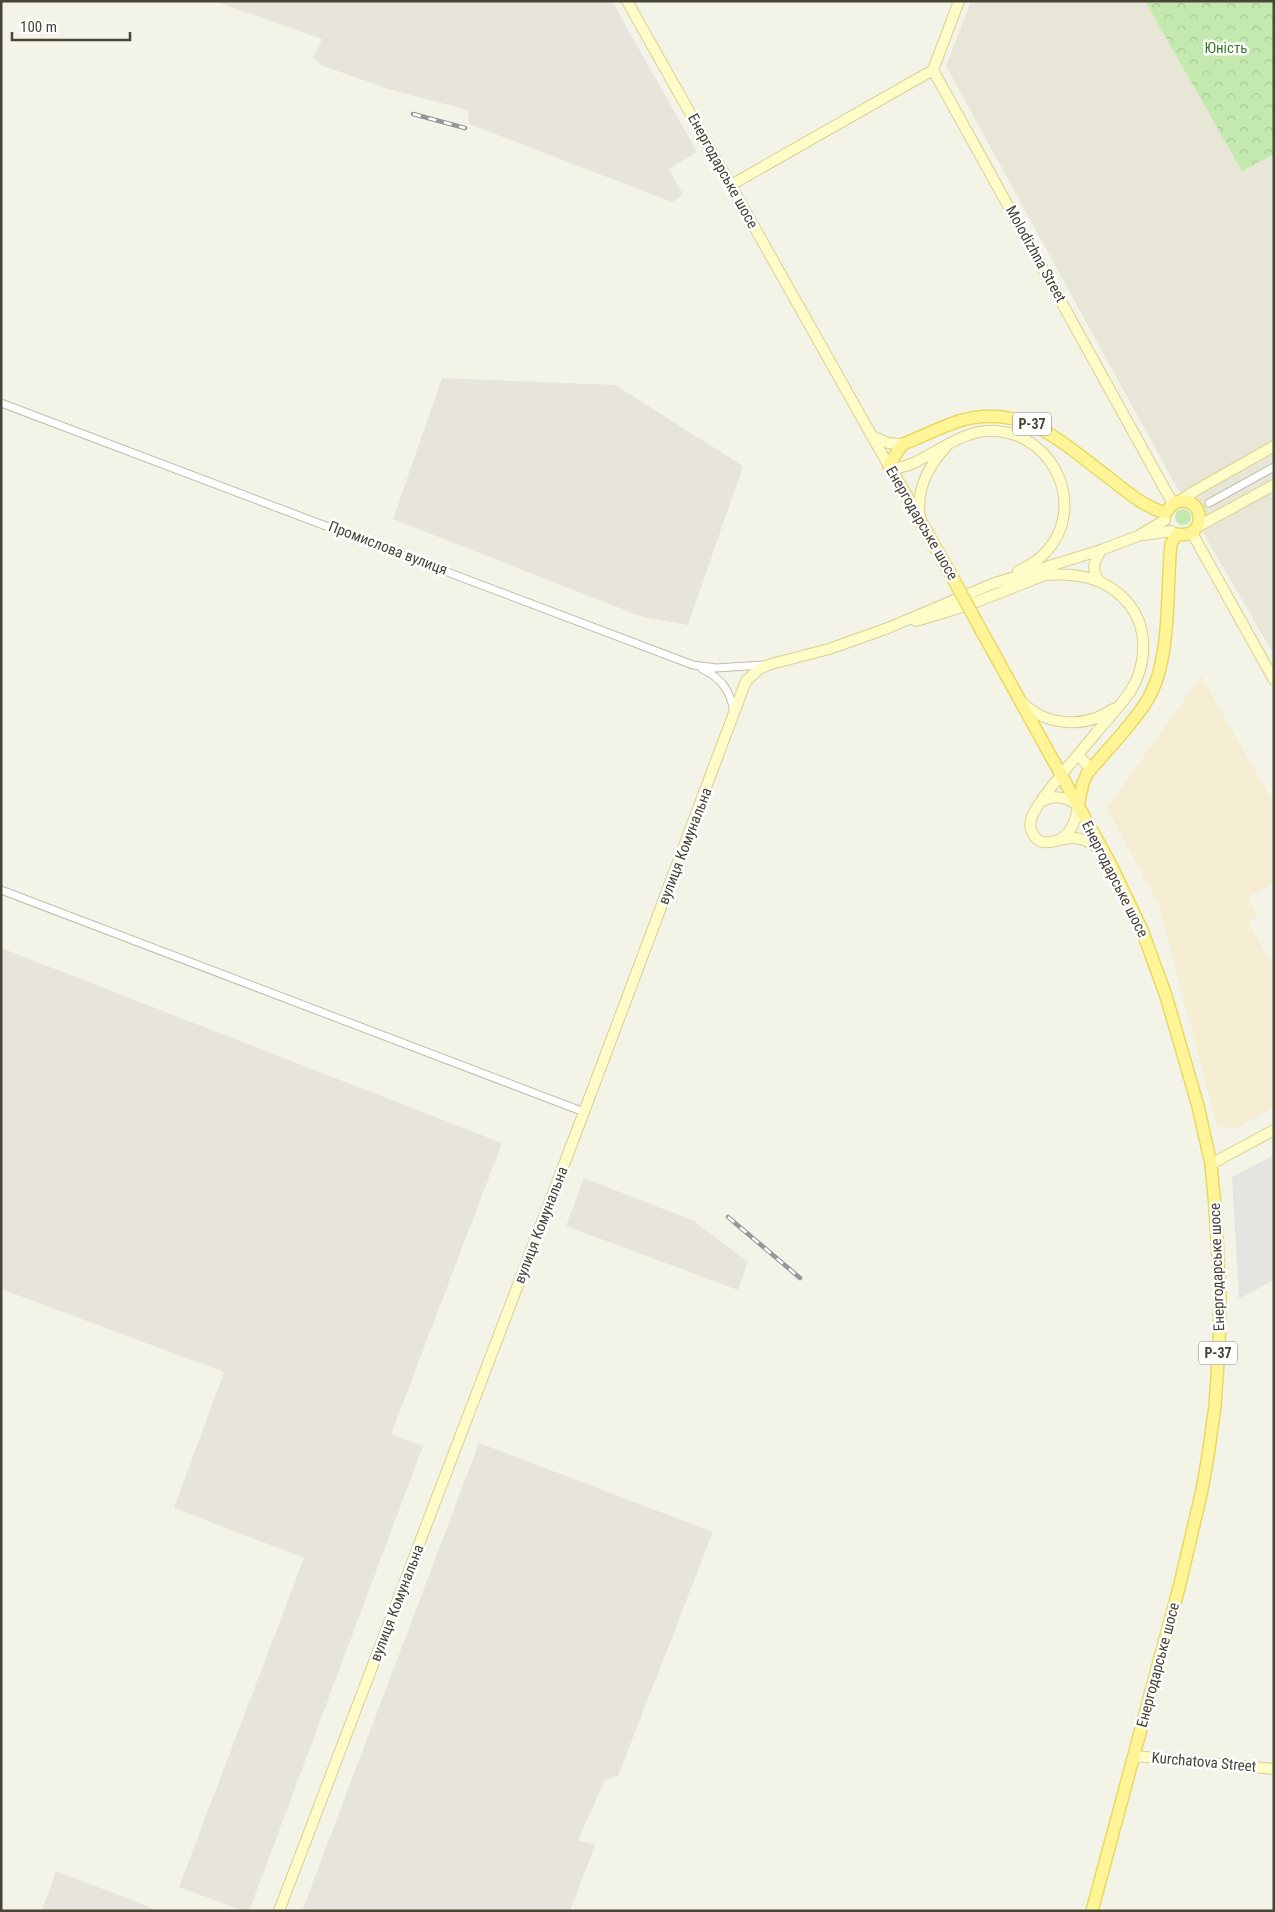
<svg xmlns="http://www.w3.org/2000/svg" width="1275" height="1912" viewBox="0 0 1275 1912" font-family="'Roboto Condensed',sans-serif">
  <style>
    .residential { fill: #e8e6d6 }
    .commercial { fill: #f6eed2 }
    .industrial { fill: #e7e4dc }
    .grass { fill: #c4e9af }
    .park { fill: url(#park-crowns) }
    .parking { fill: #e5e4e0 }
    .lines { fill: none; stroke-linecap: round; stroke-linejoin: round }
    .street-casing { stroke: #c0bdaa; stroke-width: 9 }
    .secondary-casing { stroke: #d6d196; stroke-width: 12 }
    .primary-casing { stroke: #e7d963; stroke-width: 14 }
    .street { stroke: #fff; stroke-width: 7 }
    .secondary { stroke: #fffcc7; stroke-width: 10 }
    .primary { stroke: #fff596; stroke-width: 11 }
    .rail-casing { stroke: #979797; stroke-width: 4.5 }
    .rail { stroke: #fff; stroke-width: 2.5; stroke-dasharray: 8; stroke-linecap: butt }
    .primary-bridge-casing { stroke: #e7d963; stroke-width: 14; stroke-linecap: butt }
    .primary-bridge { stroke: #fff596; stroke-width: 11 }
    .labels { text-anchor: middle; stroke-width: 5; stroke-linejoin: round; paint-order: stroke }
    .shield { fill: #fff; stroke: #7f7c72; stroke-width: 1 }
    .shield-label { font-size: 14px; font-weight: bold; fill: #484436 }
    .park-label { font-size: 15px; fill: #377c27; stroke: #fff }
    .street-label { font-size: 15px; fill: #484436; stroke: #fff }
  </style>
  <defs>
    <pattern id="park-crowns" width="20" height="18" patternUnits="userSpaceOnUse" patternTransform="scale(1.25)"><rect width="20" height="18" fill="#c4e9af"/><path d="M2 6a3 3 0 1 1 6 0M12 15a3 3 0 1 1 6 0" fill="none" stroke="#aac997"/></pattern>
  </defs>
  <rect width="100%" height="100%" fill="#f4f3e8"/>
  <path class="residential" d="M 971,1 L 1274,1 L 1274,655 L 1176,486 L 946,66 Z"/>
  <path class="commercial" d="M 1201,676 L 1274,803 L 1274,883 L 1248,897 L 1258,916 L 1248,922 L 1274,968 L 1274,1107 L 1234,1130 L 1217,1126 L 1159,906 L 1107,808 Z"/>
  <path class="industrial" d="M 214,1 L 612,1 L 697,152 L 669,169 L 683,194 L 672,202 L 469,124 L 468,110 L 388,89 L 321,65 L 313,58 L 322,39 Z
    M 442,378 L 615,385 L 743,466 L 688,625 L 640,616 L 393,519 Z
    M 1,948 L 502,1143 L 391,1434 L 423,1446 L 249,1911 L 243,1911 L 179,1887 L 304,1558 L 174,1508 L 224,1372 L 1,1289 Z
    M 584,1178 L 694,1221 L 748,1262 L 738,1290 L 566,1226 Z
    M 479,1443 L 713,1532 L 618,1776 L 605,1780 L 578,1840 L 595,1845 L 570,1911 L 302,1911 Z
    M 56,1871 L 129,1899 L 158,1911 L 42,1911 Z"/>
  <path class="grass" d="M1175 517a8 8 0 1 1 16 0a8 8 0 1 1-16 0Z"/>
  <path class="park" d="M 1145,1 L 1274,1 L 1274,154 L 1242,171 Z"/>
  <path class="parking" d="M 1274,1155 L 1274,1280 L 1239,1299 L 1232,1177 Z"/>
  <g class="lines">
    <defs>
      <path id="street" d="M 1,403 L 693,665 L 716,668 L 763,665
        M 1209,503 L 1274,467
        M 702,669 C 722,678 731,692 734,713
        M 1,890 L 584,1112"/>
      <path id="secondary" d="M 627,1 L 890,468 C 923,470 953,428 996,431 C 1055,435 1087,508 1046,552 C 1038,561 1028,566 1018,571
        M 959,1 L 933,70 L 1173,504
        M 731,185 L 933,70
        M 872,436 L 888,443 L 903,444
        M 1178,502 L 1193,492 L 1274,446
        M 920,518 C 916,490 927,468 945,448
        M 1197,527 L 1274,485
        M 1192,533 L 1274,680
        M 1144,535 L 1171,531
        M 1045,575 C 1077,573 1106,577 1128,603 C 1149,628 1147,665 1130,692 C 1120,706 1107,720 1096,733 C 1078,755 1060,775 1043,798 C 1037,808 1026,820 1032,832 C 1040,851 1058,838 1073,838 C 1085,838 1094,845 1103,852
        M 1099,581 C 1091,569 1094,562 1101,550
        M 916,621 L 966,606 L 1050,573
        M 1023,703 C 1047,726 1085,729 1113,709
        M 1078,755 L 1091,769
        M 1041,802 C 1055,794 1066,797 1078,806 C 1076,821 1072,832 1059,840
        M 1211,1164 L 1274,1130
        M 1134,1756 L 1274,1769
        M 279,1911 L 584,1112 L 746,681 L 759,669 L 771,664 L 829,649 L 888,628 L 992,584 L 1101,550 L 1138,536 L 1165,520"/>
      <path id="primary" d="M 950,573 L 889,466 L 897,452 L 903,444 C 922,437 940,427 959,421 C 1023,402 1061,442 1108,477 C 1126,491 1144,507 1166,513 C 1169,507 1173,502 1181,501 C 1206,499 1206,540 1177,534 L 1171,544 C 1166,590 1172,658 1148,699 C 1132,726 1107,749 1087,774 L 1083,783 L 1078,806
        M 981,630 L 1111,865 L 1142,930 L 1166,996 L 1198,1106 L 1211,1164 L 1215,1207 L 1220,1291 L 1219,1348 L 1215,1406 L 1208,1456 L 1202,1490 L 1180,1584 L 1092,1911"/>
    </defs>
    <use href="#street" class="street-casing"/>
    <use href="#secondary" class="secondary-casing"/>
    <use href="#primary" class="primary-casing"/>
    <use href="#street" class="street"/>
    <use href="#secondary" class="secondary"/>
    <use href="#primary" class="primary"/>
    <defs>
      <path id="rail" d="M 413,114 L 465,128
        M 728,1217 L 800,1278"/>
    </defs>
    <use href="#rail" class="rail-casing"/>
    <use href="#rail" class="rail"/>
    <defs>
      <path id="primary-bridge" d="M 950,573 L 981,630"/>
    </defs>
    <use href="#primary-bridge" class="primary-bridge-casing"/>
    <use href="#primary-bridge" class="primary-bridge"/>
  </g>
  <g class="labels">
    <g class="shield">
      <rect x="1013" y="412.5" width="38" height="23" rx="4"/>
      <rect x="1199" y="1341.5" width="38" height="23" rx="4"/>
    </g>
    <g class="shield-label">
      <text x="1032" y="429">Р-37</text>
      <text x="1218" y="1358">Р-37</text>
    </g>
    <g class="park-label">
      <text x="1226" y="53">Юність</text>
    </g>
    <g class="street-label">
      <text transform="translate(723 171) rotate(61)" y="5">Енергодарське шосе</text>
      <text transform="translate(1036 254) rotate(61)" y="5">Molodizhna Street</text>
      <text transform="translate(922 523) rotate(60)" y="5">Енергодарське шосе</text>
      <text transform="translate(388 548) rotate(21)" y="5">Промислова вулиця</text>
      <text transform="translate(685 846) rotate(-69)" y="5">вулиця Комунальна</text>
      <text transform="translate(1115 879) rotate(63)" y="5">Енергодарське шосе</text>
      <text transform="translate(541 1225) rotate(-69)" y="5">вулиця Комунальна</text>
      <text transform="translate(1217 1267) rotate(-92)" y="5">Енергодарське шосе</text>
      <text transform="translate(397 1603) rotate(-69)" y="5">вулиця Комунальна</text>
      <text transform="translate(1158 1665) rotate(-75)" y="5">Енергодарське шосе</text>
      <text transform="translate(1204 1762) rotate(5)" y="5">Kurchatova Street</text>
    </g>
  </g>
  <rect width="1275" height="1912" fill="none" stroke="#484436" stroke-width="5"/>
  <path d="M12 32v8h118v-8" fill="none" stroke="#484436" stroke-width="2.5"/>
  <text x="20" y="32" font-size="15" fill="#484436" stroke="#ffffff" stroke-width="4" paint-order="stroke">100 m</text>
</svg>
